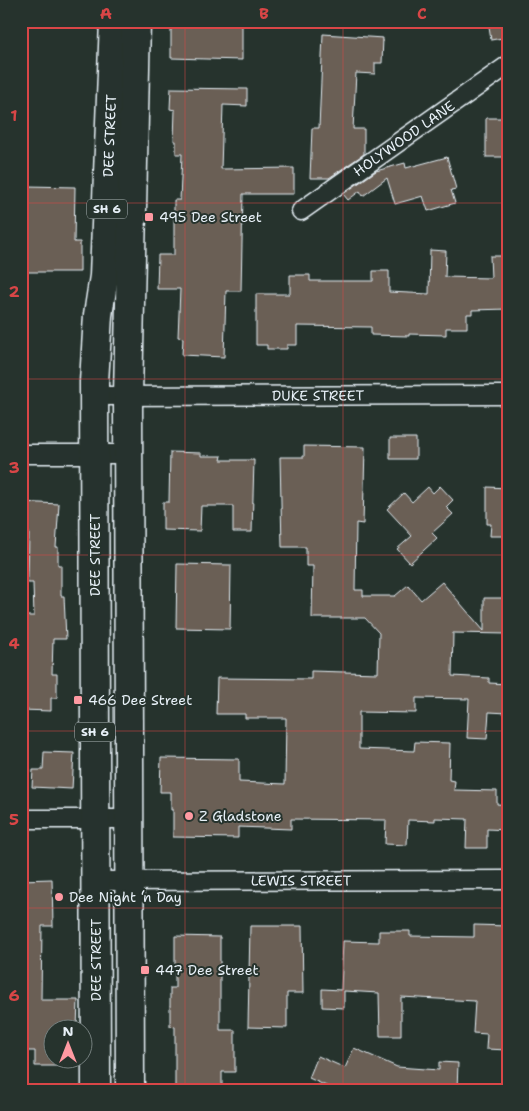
<svg xmlns="http://www.w3.org/2000/svg" width="529" height="1111" viewBox="0 0 529 1111" font-family="'Shantell Sans',sans-serif">
  <style>
    .building { fill: #6a5f54; stroke: #e8f1f8 }
    .lines { fill: none; stroke-linecap: round; stroke-linejoin: round }
    .minor-casing { stroke: #e8f1f8; stroke-width: 21 }
    .primary-casing { stroke: #e8f1f8; stroke-width: 31 }
    .minor { stroke: #26332d; stroke-width: 18 }
    .primary { stroke: #26332d; stroke-width: 28 }
    .grid { fill: none; stroke: #d94647; stroke-width: 1; stroke-opacity: 0.55 }
    .poi-dot { fill: #ff9aa2; stroke: #26332d; stroke-width: 2 }
    .labels { text-anchor: middle; stroke-width: 4; stroke-linejoin: round; paint-order: stroke }
    .shield { fill: #26332d; stroke: #aeb8bb; stroke-width: 1 }
    .shield-label { font-size: 12px; font-weight: bold; fill: #e8f1f8 }
    .street-label { font-size: 14px; fill: #e8f1f8; stroke: #26332d }
    .poi-label { font-size: 14px; fill: #e8f1f8; stroke: #26332d; text-anchor: start }
    .neatline { fill: none; stroke: #d94647; stroke-width: 2 }
    .grid-label { font-size: 16px; text-anchor: middle; font-weight: bold; fill: #d94647 }
  </style>
  <rect width="100%" height="100%" fill="#26332d"/>
  <filter id="ink" filterUnits="userSpaceOnUse"><feTurbulence type="fractalNoise" baseFrequency=".02" numOctaves="2"/><feDisplacementMap in="SourceGraphic" scale="10" xChannelSelector="R" yChannelSelector="G"/><feConvolveMatrix kernelMatrix="1 2 1 2 8 2 1 2 1" color-interpolation-filters="sRGB"/></filter>
  <g filter="url(#ink)">
    <path class="building" d="M 171,21 L 242,21 L 242,60 L 171,58 Z
      M 488,21 L 508,21 L 508,37 L 491,40 Z
      M 323,34 L 383,38 L 382,63 L 375,63 L 375,74 L 356,73 L 353,129 L 364,129 L 364,154 L 329,178 L 310,178 L 312,128 L 319,128 Z
      M 171,88 L 247,89 L 247,106 L 223,105 L 221,169 L 294,168 L 294,194 L 243,194 L 241,291 L 226,291 L 224,357 L 182,355 L 183,338 L 178,337 L 180,289 L 157,289 L 158,255 L 174,255 L 174,200 L 180,200 L 182,154 L 176,154 L 176,141 L 174,141 L 175,110 L 170,109 Z
      M 486,118 L 508,118 L 508,157 L 486,157 Z
      M 447,157 L 456,189 L 451,190 L 455,203 L 428,211 L 423,196 L 395,204 L 387,178 L 363,196 L 360,191 L 348,200 L 343,194 L 376,171 L 405,163 L 406,168 Z
      M 27,186 L 75,187 L 74,242 L 80,242 L 80,272 L 21,272 L 21,187 Z
      M 430,250 L 446,251 L 445,277 L 491,278 L 490,256 L 508,256 L 508,309 L 472,310 L 472,314 L 467,314 L 467,328 L 446,328 L 446,335 L 409,334 L 409,336 L 371,335 L 371,327 L 297,326 L 297,345 L 287,345 L 287,349 L 267,349 L 267,345 L 256,345 L 256,294 L 290,294 L 290,275 L 310,275 L 310,281 L 373,281 L 373,271 L 389,271 L 389,292 L 429,294 Z
      M 390,438 L 416,438 L 416,459 L 390,459 Z
      M 304,446 L 365,447 L 363,524 L 356,523 L 355,590 L 363,590 L 363,596 L 395,596 L 408,585 L 421,600 L 442,582 L 484,631 L 484,598 L 508,598 L 508,634 L 453,633 L 452,676 L 489,678 L 489,683 L 508,684 L 508,713 L 489,712 L 487,739 L 467,738 L 469,699 L 416,698 L 416,713 L 359,712 L 359,749 L 414,751 L 415,742 L 450,743 L 449,780 L 455,781 L 454,790 L 497,791 L 497,804 L 508,805 L 508,830 L 487,829 L 487,848 L 466,848 L 467,819 L 435,818 L 435,821 L 408,820 L 407,845 L 385,844 L 386,820 L 291,819 L 291,829 L 238,827 L 238,838 L 173,837 L 173,810 L 171,810 L 171,792 L 160,792 L 161,758 L 239,759 L 239,782 L 285,784 L 286,718 L 245,718 L 245,714 L 216,714 L 217,678 L 311,679 L 311,671 L 378,673 L 379,633 L 365,618 L 312,618 L 313,566 L 306,566 L 306,547 L 282,547 L 280,457 L 304,457 Z
      M 170,452 L 201,453 L 201,456 L 222,456 L 221,460 L 254,460 L 252,532 L 233,532 L 233,506 L 201,506 L 200,531 L 163,530 L 163,502 L 169,502 Z
      M 440,486 L 453,500 L 446,507 L 453,514 L 432,533 L 437,538 L 410,563 L 397,549 L 412,536 L 387,509 L 404,493 L 412,502 L 428,487 L 433,493 Z
      M 487,487 L 508,488 L 508,536 L 490,536 L 491,524 L 487,524 Z
      M 21,502 L 59,504 L 56,547 L 58,547 L 58,565 L 61,565 L 61,596 L 64,596 L 66,639 L 53,639 L 52,674 L 57,674 L 57,698 L 51,698 L 51,711 L 21,710 L 21,656 L 23,656 L 22,616 L 34,616 L 33,583 L 28,583 L 29,532 L 21,531 Z
      M 177,564 L 231,565 L 230,629 L 176,628 Z
      M 44,752 L 74,753 L 72,789 L 32,787 L 33,770 L 43,770 Z
      M 52,879 L 53,926 L 42,926 L 41,1000 L 78,1000 L 77,1028 L 52,1028 L 52,1058 L 77,1058 L 77,1066 L 35,1066 L 35,1051 L 24,1051 L 24,1044 L 21,1044 L 21,880 Z
      M 474,925 L 508,926 L 508,1050 L 486,1049 L 487,1034 L 473,1033 L 475,1001 L 401,997 L 401,1036 L 380,1036 L 379,993 L 344,991 L 344,1008 L 322,1007 L 322,989 L 341,990 L 343,941 L 379,942 L 379,931 L 410,931 L 410,936 L 474,937 Z
      M 250,926 L 302,926 L 303,993 L 287,993 L 287,1028 L 248,1027 Z
      M 175,936 L 220,937 L 220,1030 L 235,1030 L 235,1072 L 222,1072 L 222,1090 L 175,1090 L 175,1027 L 170,1026 L 170,988 L 175,988 Z
      M 354,1048 L 397,1067 L 439,1070 L 439,1062 L 458,1063 L 457,1090 L 335,1090 L 309,1078 L 318,1056 L 345,1068 Z"/>
    <g class="lines">
      <defs>
        <g id="minor">
          <path id="s1" d="M 301,211 L 508,65"/>
          <path id="s2" d="M 94,396 L 508,395"/>
          <path d="M 21,454 L 128,454"/>
          <path d="M 21,819 L 129,819"/>
          <path id="s3" d="M 95,881 L 508,880"/>
        </g>
        <g id="primary">
          <path id="s4" d="M 96,1090 L 94,382 L 98,315 L 104,276 L 114,21"/>
          <path d="M 130,1090 L 128,396 L 136,21"/>
        </g>
      </defs>
      <use href="#minor" class="minor-casing"/>
      <use href="#primary" class="primary-casing"/>
      <use href="#minor" class="minor"/>
      <use href="#primary" class="primary"/>
    </g>
  </g>
  <path class="grid" d="M 185,21 L 185,1090M 343,21 L 343,1090M 21,203 L 508,203M 21,379 L 508,379M 21,555 L 508,555M 21,731 L 508,731M 21,908 L 508,908"/>
  <g class="poi-dot">
    <rect x="144" y="212" width="10" height="10" rx="2.5"/>
    <rect x="73" y="695" width="10" height="10" rx="2.5"/>
    <circle cx="189" cy="816" r="5"/>
    <circle cx="59" cy="897" r="5"/>
    <rect x="140" y="965" width="10" height="10" rx="2.5"/>
  </g>
  <g class="labels">
    <g class="shield">
      <rect x="87" y="199.5" width="40" height="19" rx="4"/>
      <rect x="75" y="722.5" width="40" height="19" rx="4"/>
    </g>
    <g class="shield-label">
      <text x="107" y="213">SH 6</text>
      <text x="95" y="736">SH 6</text>
    </g>
    <g class="street-label">
      <text dy="5" stroke="none"><textPath href="#s4" startOffset="955">DEE STREET</textPath></text>
      <text dy="5" stroke="none"><textPath href="#s1" startOffset="126">HOLYWOOD LANE</textPath></text>
      <text dy="5" stroke="none"><textPath href="#s2" startOffset="224">DUKE STREET</textPath></text>
      <text transform="translate(95 555) rotate(-90)" y="5">DEE STREET</text>
      <text dy="5" stroke="none"><textPath href="#s3" startOffset="206">LEWIS STREET</textPath></text>
      <text transform="translate(96 960) rotate(-90)" y="5">DEE STREET</text>
    </g>
    <g class="poi-label">
      <text x="159" y="222">495 Dee Street</text>
      <text x="88" y="705">466 Dee Street</text>
      <text x="199" y="821">Z Gladstone</text>
      <text x="69" y="902">Dee Night ‘n Day</text>
      <text x="155" y="975">447 Dee Street</text>
    </g>
  </g>
  <rect width="529" height="1111" fill="none" stroke="#26332d" stroke-width="55"/>
  <g transform="translate(68 1044)"><circle r="24" fill="#26332d" stroke="#747f7e"/>
  <path d="M0-4L9 19L0 12L-9 19Z" fill="#ff9aa2"/>
  <text y="-8" font-size="14" font-weight="bold" text-anchor="middle" fill="#e8f1f8">N</text>
  </g>
  <rect x="28" y="28" width="474" height="1056" class="neatline"/>
  <g class="grid-label">
    <text x="106" y="19">A</text>
    <text x="264" y="19">B</text>
    <text x="422" y="19">C</text>
    <text x="14" y="121">1</text>
    <text x="14" y="297">2</text>
    <text x="14" y="473">3</text>
    <text x="14" y="649">4</text>
    <text x="14" y="825">5</text>
    <text x="14" y="1001">6</text>
  </g>
</svg>
